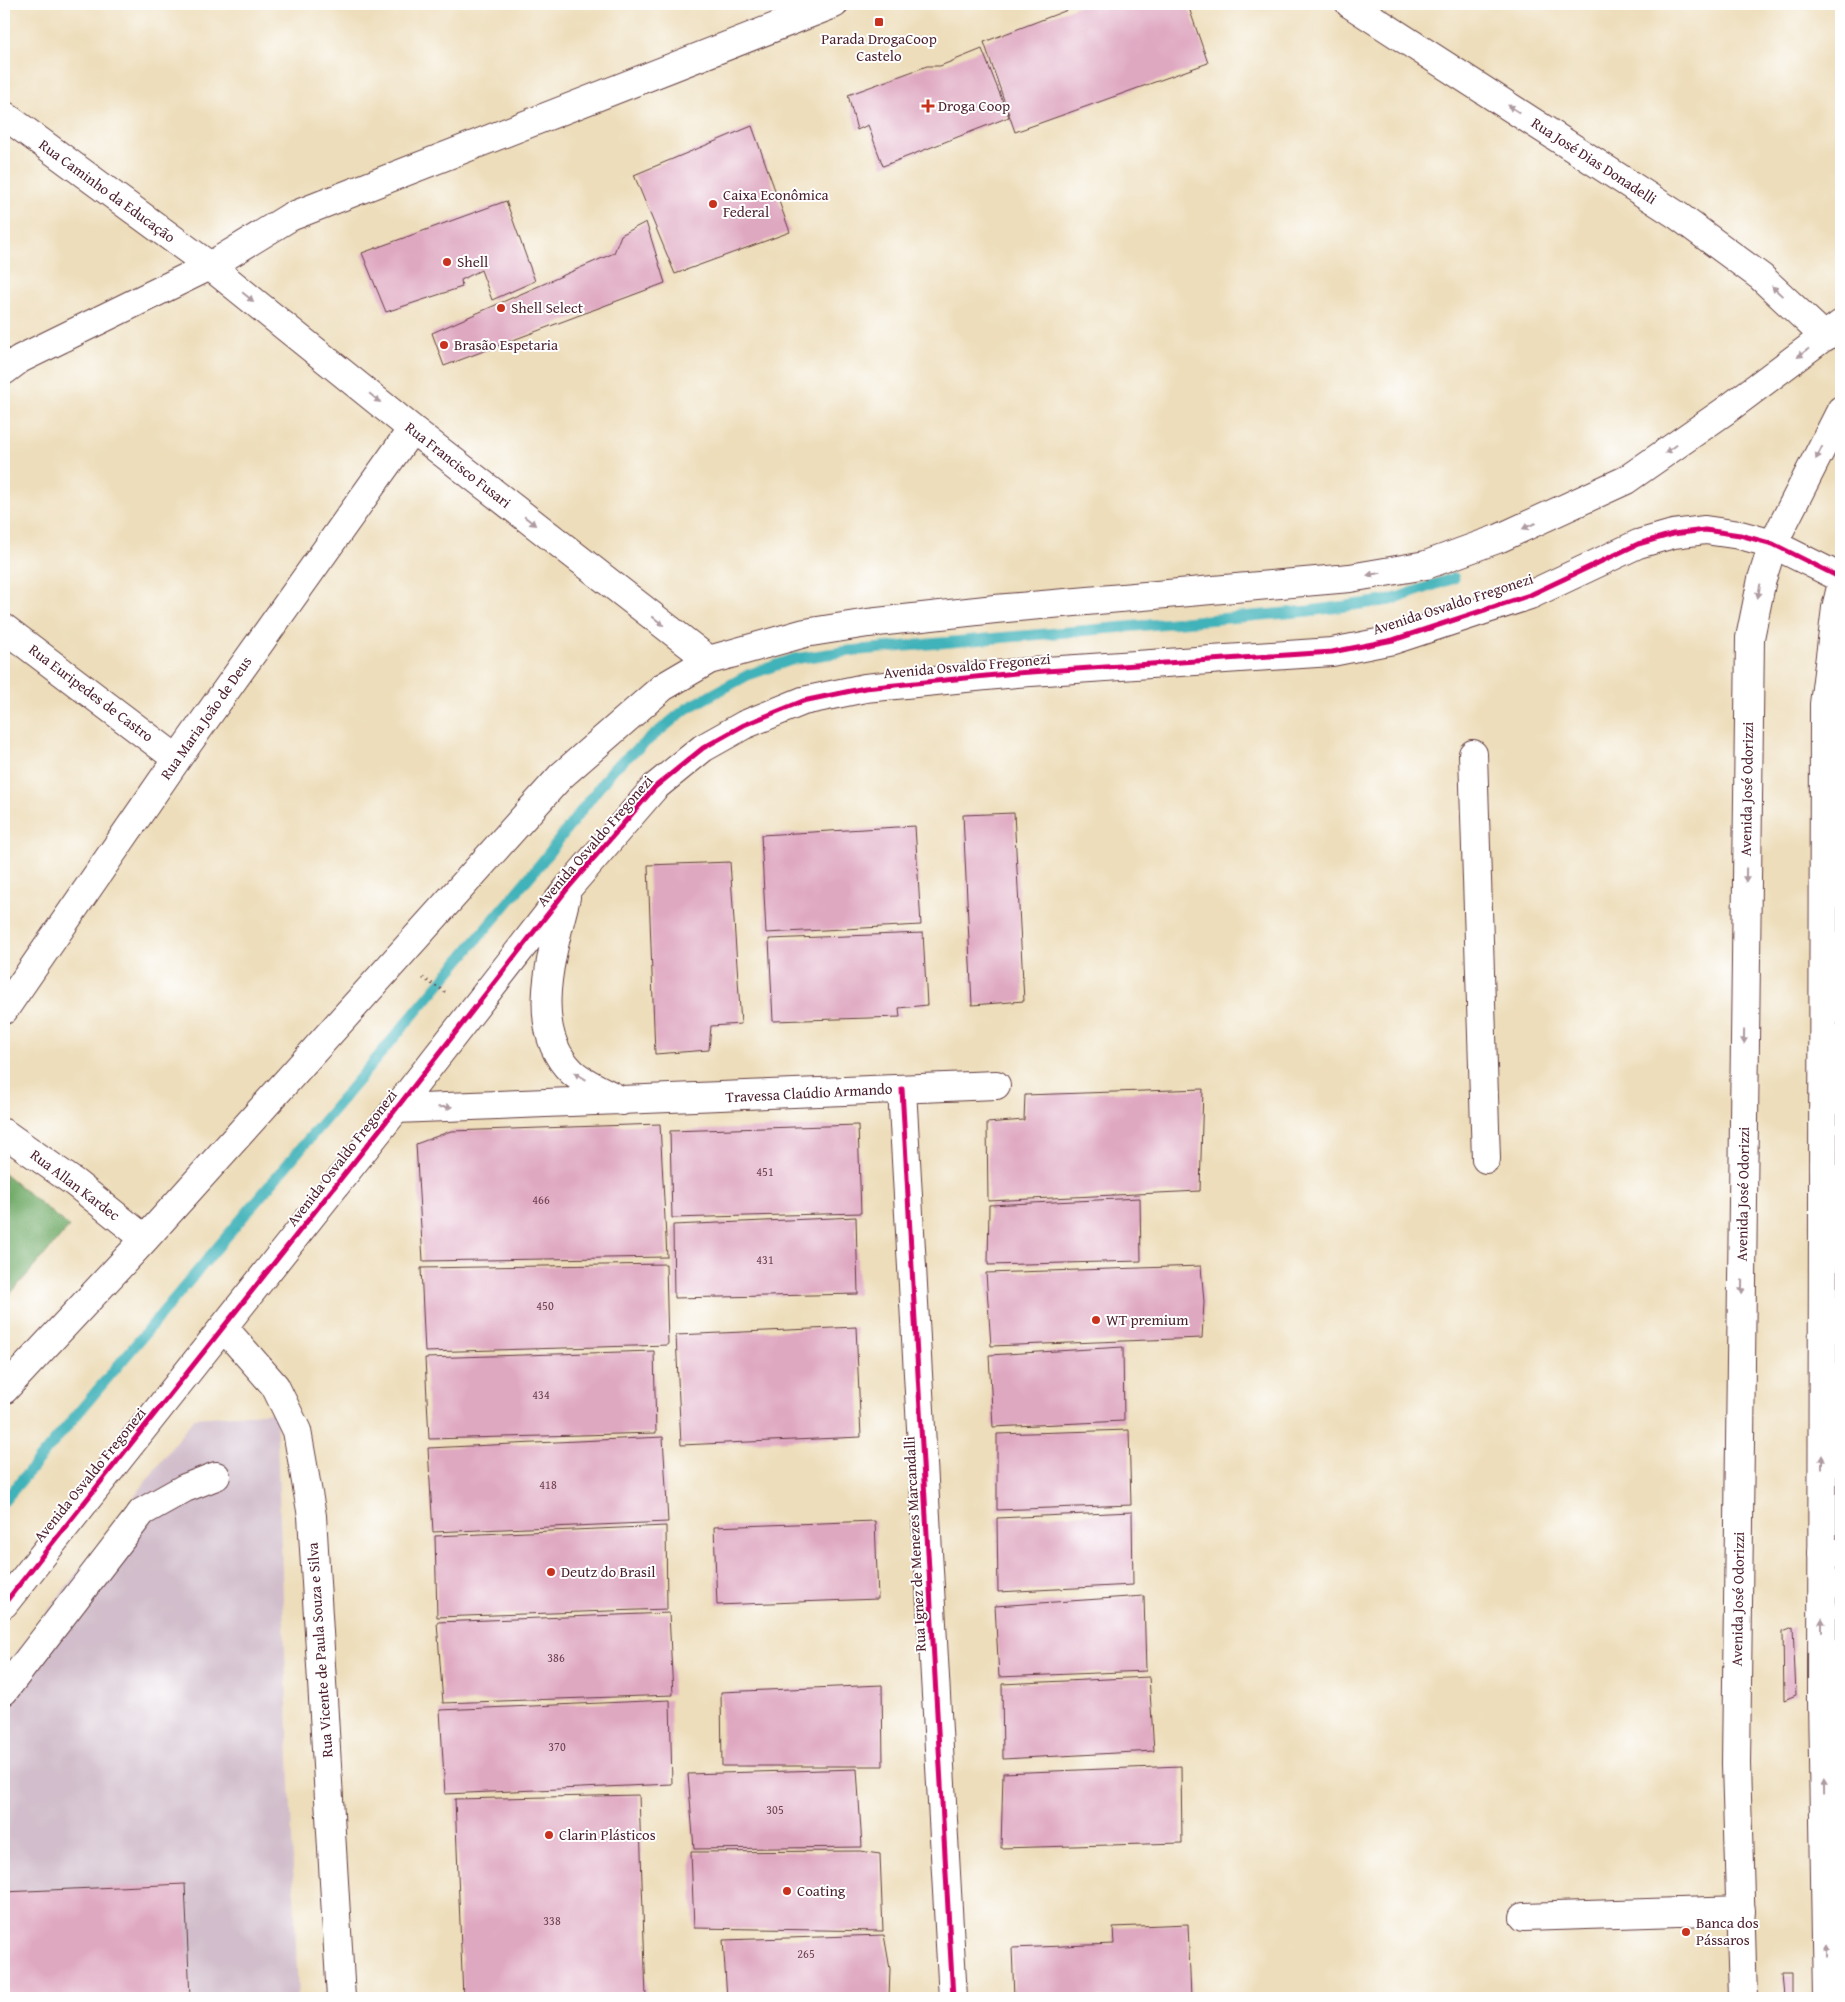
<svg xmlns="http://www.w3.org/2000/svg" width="1845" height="2002" viewBox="0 0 1845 2002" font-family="'Gentium Book Plus',serif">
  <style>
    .industrial { fill: #d1bdcb }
    .forest { fill: #72ab69; stroke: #5e654a }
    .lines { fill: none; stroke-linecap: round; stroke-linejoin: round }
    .stream { stroke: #41b2b9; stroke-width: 11 }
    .building { fill: #dfa8c1 }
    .minor-casing { stroke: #623c40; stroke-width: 30 }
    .major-casing { stroke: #623c40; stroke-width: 30 }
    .path { stroke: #623c40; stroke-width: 3; stroke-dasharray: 1 4; stroke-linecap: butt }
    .minor { stroke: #fff; stroke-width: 28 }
    .major { stroke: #fff; stroke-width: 28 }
    .cycleway-casing { stroke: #fff; stroke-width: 8 }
    .cycleway { stroke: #d6006c; stroke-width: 5 }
    .oneway { fill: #ae9aa0 }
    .poi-dot { fill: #c8321e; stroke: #fff; stroke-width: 2 }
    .labels { text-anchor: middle; stroke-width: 4; stroke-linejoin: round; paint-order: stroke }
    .number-label { font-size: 12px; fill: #6f4150 }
    .poi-label { font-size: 15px; fill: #4a1f2b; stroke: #fff; text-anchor: start }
    .street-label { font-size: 15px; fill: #4a1f2b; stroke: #fff }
  </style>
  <rect width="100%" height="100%" fill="#fff"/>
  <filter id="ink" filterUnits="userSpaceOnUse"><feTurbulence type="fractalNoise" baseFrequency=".02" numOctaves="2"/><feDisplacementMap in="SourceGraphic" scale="10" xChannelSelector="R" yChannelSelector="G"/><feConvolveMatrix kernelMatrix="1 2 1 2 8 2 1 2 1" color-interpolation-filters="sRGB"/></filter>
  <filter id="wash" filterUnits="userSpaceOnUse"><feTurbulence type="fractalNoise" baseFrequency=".0096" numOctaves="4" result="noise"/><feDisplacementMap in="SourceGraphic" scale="20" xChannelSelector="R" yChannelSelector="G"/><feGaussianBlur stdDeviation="1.12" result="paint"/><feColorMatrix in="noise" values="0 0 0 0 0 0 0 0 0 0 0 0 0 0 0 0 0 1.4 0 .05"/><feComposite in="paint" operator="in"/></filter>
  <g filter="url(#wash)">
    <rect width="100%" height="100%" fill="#edddba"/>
    <path class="industrial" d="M 276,1412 L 298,1998 L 4,1998 L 4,1669 L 194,1418 Z"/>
    <path class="forest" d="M 4,1173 L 69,1227 L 4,1301 Z"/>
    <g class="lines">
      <path class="stream" d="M 4,1501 L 541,863 L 614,768 L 686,709 L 748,675 L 794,659 L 849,651 L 1309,611 L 1391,600 L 1454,578"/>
    </g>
    <g id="blocks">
      <path class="building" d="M 1083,4 L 1172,4 L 1189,8 L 1208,63 L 1015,132 L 984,42 Z
        M 982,49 L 1009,117 L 883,166 L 868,125 L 857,130 L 848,95 L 927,66 L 940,66 Z
        M 752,126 L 790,232 L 675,274 L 634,175 Z
        M 506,201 L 535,281 L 492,300 L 481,270 L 461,280 L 462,287 L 386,312 L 362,253 Z
        M 646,222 L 665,283 L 444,366 L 432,333 L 614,253 L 621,235 Z
        M 1014,813 L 1024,1001 L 972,1005 L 963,815 Z
        M 915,826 L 921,925 L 766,933 L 761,835 Z
        M 730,862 L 741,1024 L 711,1026 L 709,1050 L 655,1054 L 648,865 Z
        M 923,933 L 927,1005 L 899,1008 L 900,1017 L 773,1021 L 769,939 Z
        M 1203,1089 L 1200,1191 L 988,1201 L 987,1123 L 1024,1120 L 1025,1095 Z
        M 660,1124 L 667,1257 L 423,1261 L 416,1144 L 451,1131 Z
        M 858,1125 L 861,1213 L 672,1218 L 670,1131 Z
        M 1140,1198 L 1141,1261 L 988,1265 L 989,1205 Z
        M 856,1217 L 858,1294 L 674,1298 L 673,1225 Z
        M 666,1264 L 668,1345 L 425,1352 L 421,1268 Z
        M 1201,1266 L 1204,1302 L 1202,1338 L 991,1346 L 986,1273 Z
        M 856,1327 L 861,1437 L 681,1445 L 676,1335 Z
        M 1123,1347 L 1124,1421 L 993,1427 L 989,1355 Z
        M 654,1351 L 656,1433 L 429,1439 L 425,1358 Z
        M 1129,1430 L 1131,1505 L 997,1510 L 997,1434 Z
        M 663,1437 L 668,1522 L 433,1532 L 428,1448 Z
        M 1132,1512 L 1133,1585 L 998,1592 L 997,1518 Z
        M 875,1521 L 878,1599 L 717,1605 L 714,1527 Z
        M 666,1526 L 667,1609 L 437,1617 L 435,1536 Z
        M 1144,1596 L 1146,1671 L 999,1677 L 995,1606 Z
        M 669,1613 L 673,1695 L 443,1703 L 437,1622 Z
        M 1793,1627 L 1796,1695 L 1784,1700 L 1783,1631 Z
        M 1149,1677 L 1154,1751 L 1003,1759 L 1002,1684 Z
        M 882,1685 L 883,1766 L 722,1766 L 721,1692 Z
        M 670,1700 L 672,1784 L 445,1794 L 440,1710 Z
        M 1181,1766 L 1182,1843 L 1001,1848 L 1003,1773 Z
        M 857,1769 L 862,1847 L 694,1849 L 688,1774 Z
        M 639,1795 L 646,1998 L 463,1998 L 455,1799 Z
        M 861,1851 L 880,1854 L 883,1931 L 694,1928 L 691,1852 Z
        M 185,1884 L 190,1998 L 4,1998 L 4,1892 Z
        M 1188,1924 L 1191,1998 L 1014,1998 L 1012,1948 L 1114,1944 L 1113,1927 Z
        M 884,1935 L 890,1969 L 889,1998 L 727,1998 L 723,1940 Z
        M 1783,1976 L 1793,1976 L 1793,1998 L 1785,1998 Z"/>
    </g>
  </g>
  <g filter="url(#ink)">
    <use href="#blocks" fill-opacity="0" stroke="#623c40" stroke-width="1"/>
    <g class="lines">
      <defs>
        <path id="minor" d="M 1350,4 L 1677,215 L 1761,277 L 1825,337
          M 4,115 L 210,266 L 412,429 L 709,660
          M 4,628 L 177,759
          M 1473,754 L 1486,1159
          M 566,897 C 554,948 526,1028 572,1072 C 585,1084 606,1092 622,1101
          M 4,1010 L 177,759 L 412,429
          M 902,1089 L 953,1998
          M 396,1109 L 996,1085
          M 4,1133 L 75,1183 L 145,1239
          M 224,1328 L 275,1386 L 297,1431 L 312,1516 L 341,1998
          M 4,1390 L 145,1239 L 561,776 L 663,687 L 709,660 L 805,633 L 868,623 L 995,609 L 1350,578 L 1426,565 L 1500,538 L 1626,480 L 1725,411 L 1841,324
          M 1822,1553 L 1841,1553
          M 4,1604 L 396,1109 L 568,888 L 655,787 L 703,748 L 744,725 L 803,701 L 865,688 L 1016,673 L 1332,652 L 1393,640 L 1530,595 L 1638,544 L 1673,534 L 1705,530 L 1740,535 L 1773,544 L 1841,578
          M 4,1691 L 142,1512 L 185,1488 L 216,1476
          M 1524,1917 L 1741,1910"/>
        <path id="major" d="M 4,371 L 20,359 L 210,266 L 290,217 L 834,4
          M 1743,1998 L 1736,1764 L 1750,638 L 1762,579 L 1773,544 L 1841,410
          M 1827,1998 L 1822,1700 L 1824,704 L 1836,608 L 1841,587"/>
      </defs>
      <use href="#minor" class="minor-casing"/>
      <use href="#major" class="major-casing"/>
      <path class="path" d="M 423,978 L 445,992"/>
      <use href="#minor" class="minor"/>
      <use href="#major" class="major"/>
      <defs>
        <path id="cycleway" d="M 902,1089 L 953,1998
          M 4,1604 L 396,1109 L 568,888 L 655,787 L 703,748 L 744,725 L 803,701 L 865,688 L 1016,673 L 1332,652 L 1393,640 L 1530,595 L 1638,544 L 1673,534 L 1705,530 L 1740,535 L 1773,544 L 1841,578"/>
      </defs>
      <use href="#cycleway" class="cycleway-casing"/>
      <use href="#cycleway" class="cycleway"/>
    </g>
    <defs><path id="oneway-solid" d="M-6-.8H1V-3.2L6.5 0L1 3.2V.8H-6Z" transform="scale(1.25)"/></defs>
    <g class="oneway">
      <use href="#oneway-solid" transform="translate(1514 109) rotate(-147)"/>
      <use href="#oneway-solid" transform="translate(1777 291) rotate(-137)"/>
      <use href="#oneway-solid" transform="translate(248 297) rotate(39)"/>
      <use href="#oneway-solid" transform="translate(1803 353) rotate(143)"/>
      <use href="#oneway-solid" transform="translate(375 398) rotate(39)"/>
      <use href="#oneway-solid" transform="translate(1671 449) rotate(145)"/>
      <use href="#oneway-solid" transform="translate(1819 453) rotate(117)"/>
      <use href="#oneway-solid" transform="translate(530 521) rotate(38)"/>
      <use href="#oneway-solid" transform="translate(1529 526) rotate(156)"/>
      <use href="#oneway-solid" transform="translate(1374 574) rotate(170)"/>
      <use href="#oneway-solid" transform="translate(1759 591) rotate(101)"/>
      <use href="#oneway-solid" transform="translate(658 621) rotate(38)"/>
      <use href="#oneway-solid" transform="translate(1746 875) rotate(91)"/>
      <use href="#oneway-solid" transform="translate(1744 1037) rotate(91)"/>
      <use href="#oneway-solid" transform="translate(580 1076) rotate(-149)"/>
      <use href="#oneway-solid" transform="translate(445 1107) rotate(-2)"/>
      <use href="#oneway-solid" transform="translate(1742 1287) rotate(91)"/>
      <use href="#oneway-solid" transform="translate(1822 1462) rotate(-90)"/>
      <use href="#oneway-solid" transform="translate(1822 1625) rotate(-90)"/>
      <use href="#oneway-solid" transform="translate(1824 1787) rotate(-91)"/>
      <use href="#oneway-solid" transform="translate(1826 1950) rotate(-90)"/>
    </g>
  </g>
  <g class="poi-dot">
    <rect x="874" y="17" width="10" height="10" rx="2.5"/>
    <path d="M925.5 98.5h5v5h5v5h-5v5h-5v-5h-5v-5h5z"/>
    <circle cx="713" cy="204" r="5"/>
    <circle cx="447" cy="262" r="5"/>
    <circle cx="501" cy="308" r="5"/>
    <circle cx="444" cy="345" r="5"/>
    <circle cx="1096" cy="1320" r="5"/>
    <circle cx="551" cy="1572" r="5"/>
    <circle cx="549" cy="1835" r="5"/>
    <circle cx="787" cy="1891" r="5"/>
    <circle cx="1686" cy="1932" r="5"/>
  </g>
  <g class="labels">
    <g class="number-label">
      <text x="765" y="1176">451</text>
      <text x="541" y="1204">466</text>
      <text x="765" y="1264">431</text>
      <text x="545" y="1310">450</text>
      <text x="541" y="1399">434</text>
      <text x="548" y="1489">418</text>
      <text x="556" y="1662">386</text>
      <text x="557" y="1751">370</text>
      <text x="775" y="1814">305</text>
      <text x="552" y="1925">338</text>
      <text x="806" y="1958">265</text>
    </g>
    <g class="poi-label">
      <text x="879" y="44" text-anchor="middle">Parada DrogaCoop<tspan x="879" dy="17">Castelo</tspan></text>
      <text x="938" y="111">Droga Coop</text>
      <text x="723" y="200">Caixa Econômica<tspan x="723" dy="17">Federal</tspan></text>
      <text x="457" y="267">Shell</text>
      <text x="511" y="313">Shell Select</text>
      <text x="454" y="350">Brasão Espetaria</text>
      <text x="1106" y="1325">WT premium</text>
      <text x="561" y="1577">Deutz do Brasil</text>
      <text x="559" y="1840">Clarin Plásticos</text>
      <text x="797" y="1896">Coating</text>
      <text x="1696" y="1928">Banca dos<tspan x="1696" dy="17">Pássaros</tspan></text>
    </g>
    <g class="street-label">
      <text transform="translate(1594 161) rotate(33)" y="5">Rua José Dias Donadelli</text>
      <text transform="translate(107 191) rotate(36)" y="5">Rua Caminho da Educação</text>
      <text transform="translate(458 465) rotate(38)" y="5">Rua Francisco Fusari</text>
      <text transform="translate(1453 604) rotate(-18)" y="5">Avenida Osvaldo Fregonezi</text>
      <text transform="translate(967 666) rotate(-5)" y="5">Avenida Osvaldo Fregonezi</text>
      <text transform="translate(91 693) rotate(37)" y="5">Rua Euripedes de Castro</text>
      <text transform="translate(206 718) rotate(-55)" y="5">Rua Maria João de Deus</text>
      <text transform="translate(1747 789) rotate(-89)" y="5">Avenida José Odorizzi</text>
      <text transform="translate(595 841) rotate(-49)" y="5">Avenida Osvaldo Fregonezi</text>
      <text transform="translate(809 1093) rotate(-3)" y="5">Travessa Claúdio Armando</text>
      <text transform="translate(342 1158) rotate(-52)" y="5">Avenida Osvaldo Fregonezi</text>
      <text transform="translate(75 1185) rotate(37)" y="5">Rua Allan Kardec</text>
      <text transform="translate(1743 1194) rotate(-89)" y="5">Avenida José Odorizzi</text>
      <text transform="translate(90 1475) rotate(-51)" y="5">Avenida Osvaldo Fregonezi</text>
      <text transform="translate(915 1544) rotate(-93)" y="5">Rua Ignez de Menezes Marcandalli</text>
      <text transform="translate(1738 1599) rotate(-89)" y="5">Avenida José Odorizzi</text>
      <text transform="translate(320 1650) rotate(-94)" y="5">Rua Vicente de Paula Souza e Silva</text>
    </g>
  </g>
  <rect width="1845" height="2002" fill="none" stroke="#fff" stroke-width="20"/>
</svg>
